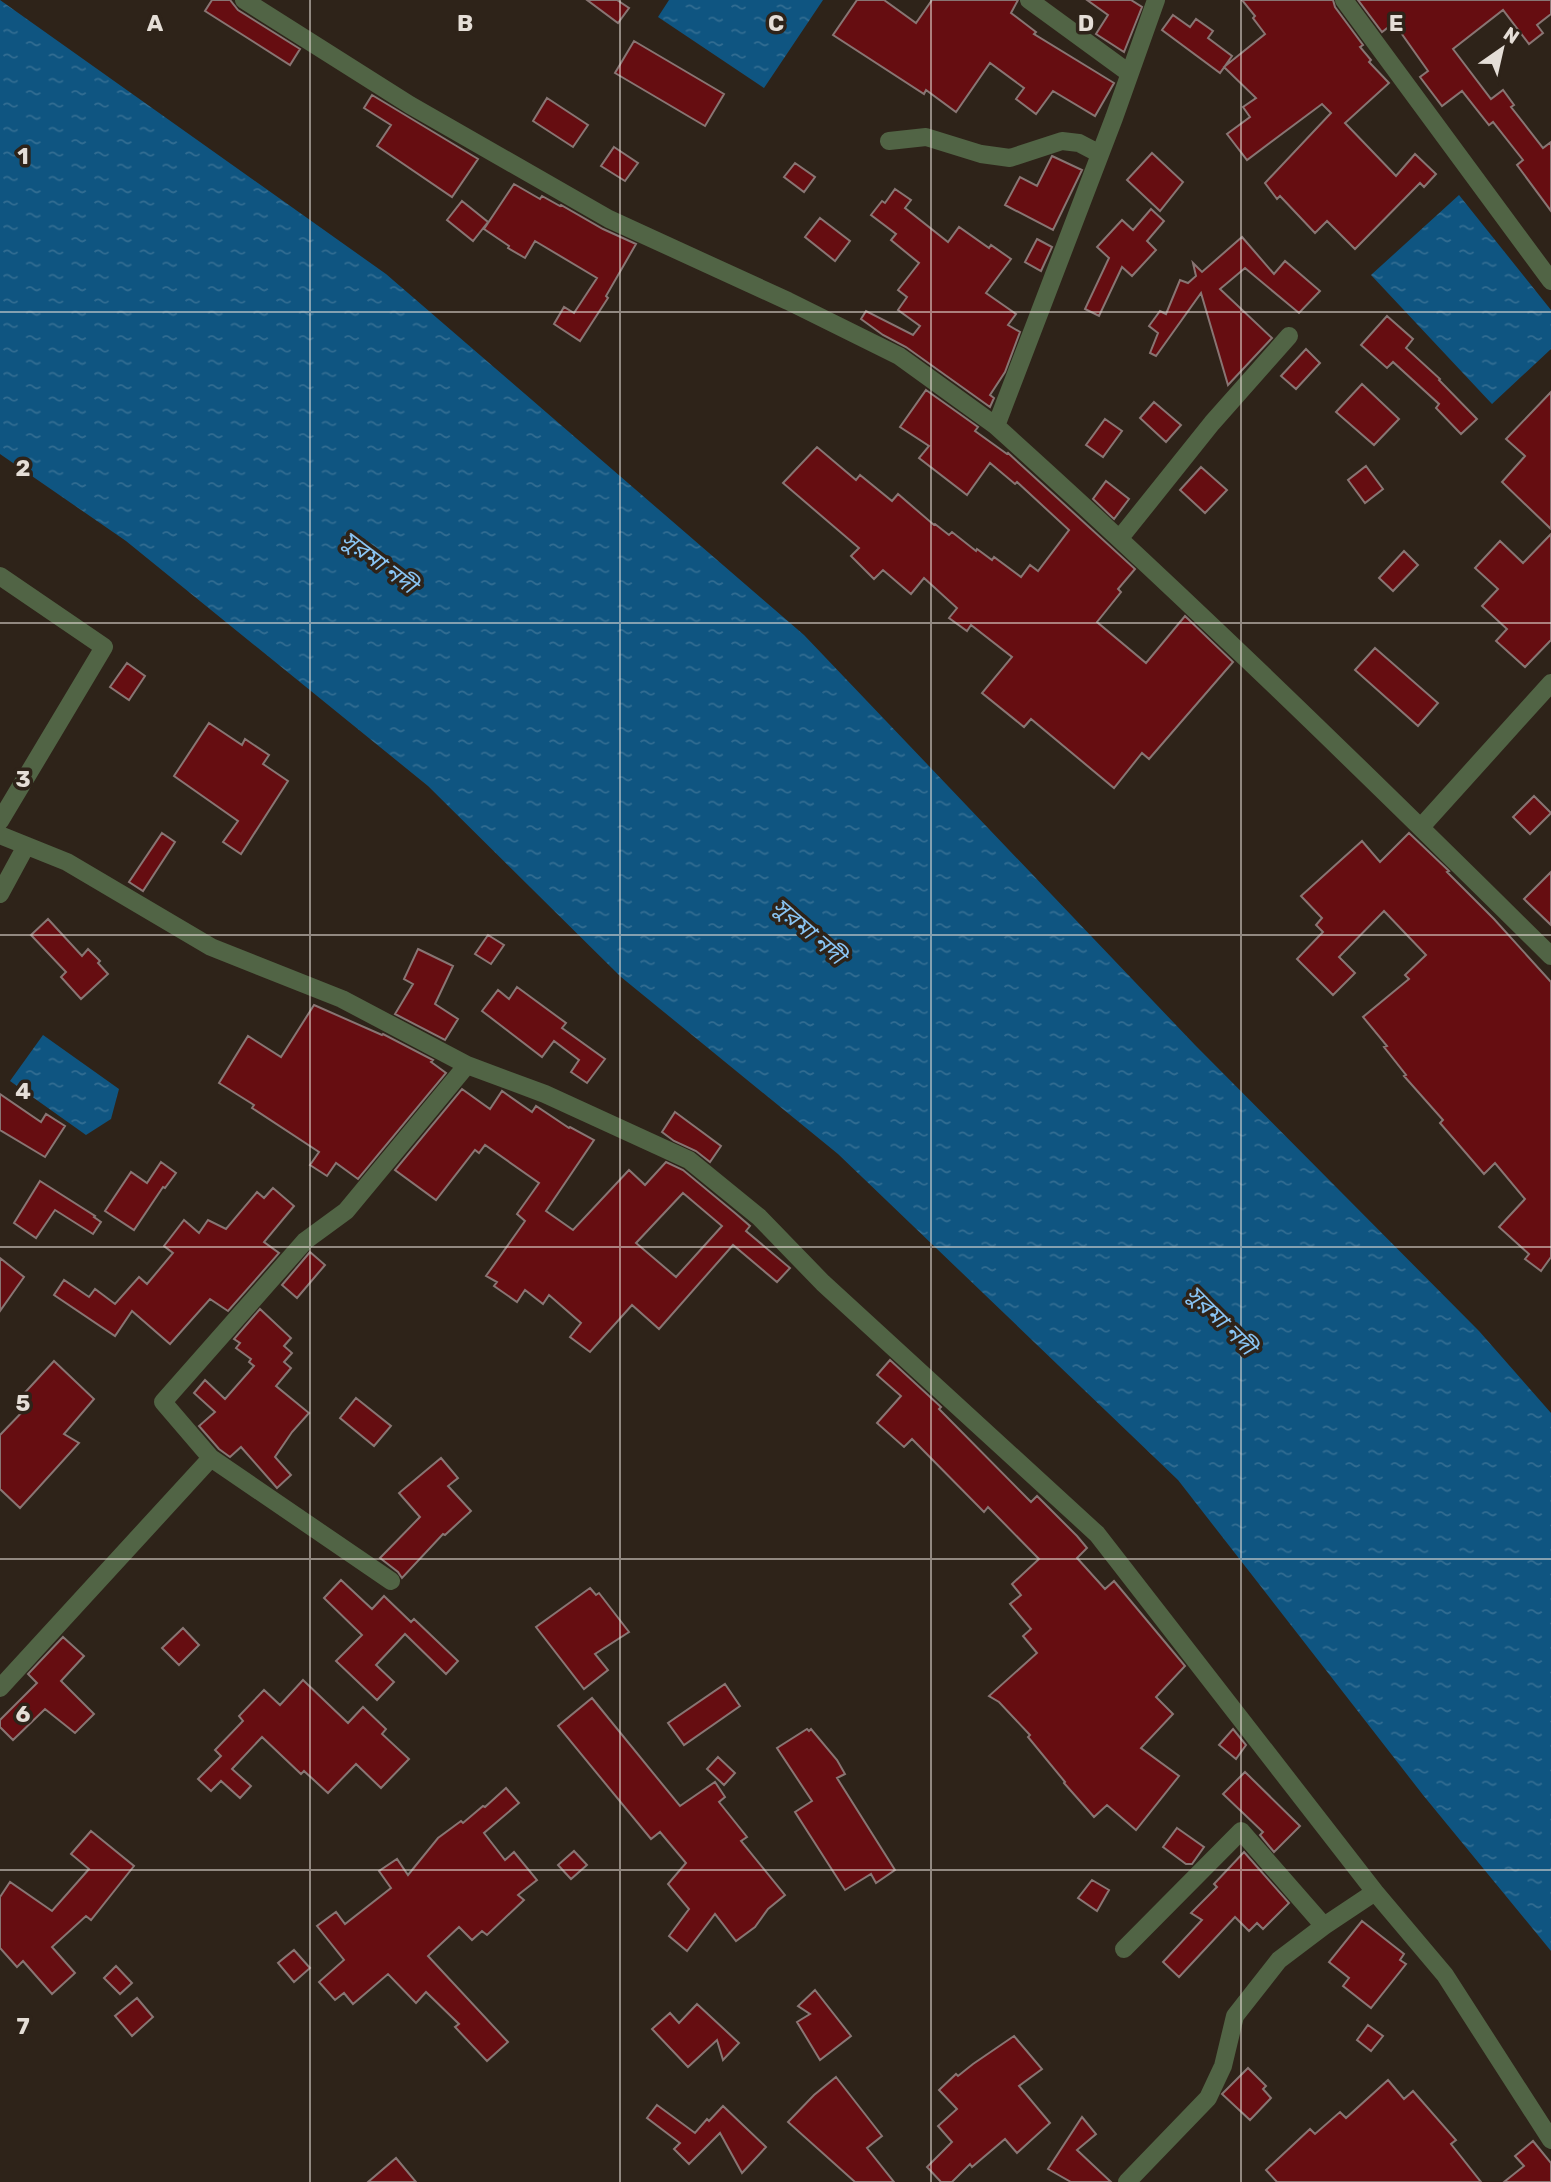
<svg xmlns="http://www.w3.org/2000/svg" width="1551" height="2182" viewBox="0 0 1551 2182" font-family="Rubik,'Noto Sans Bengali',sans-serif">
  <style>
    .water { fill: url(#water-ripples) }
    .building { fill: #660d11; stroke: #887573; stroke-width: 2; fill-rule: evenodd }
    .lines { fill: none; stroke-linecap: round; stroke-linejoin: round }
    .minor { stroke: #516445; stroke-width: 18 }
    .grid { fill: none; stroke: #e5ded7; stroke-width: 2; stroke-opacity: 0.55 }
    .labels { text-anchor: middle; stroke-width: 7; stroke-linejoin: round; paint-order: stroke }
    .water-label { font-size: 23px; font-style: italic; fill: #8ac5f4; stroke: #2e2319 }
    .grid-label { font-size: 23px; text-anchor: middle; font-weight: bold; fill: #e5ded7; stroke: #2e2319; stroke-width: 7; stroke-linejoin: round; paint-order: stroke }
  </style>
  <defs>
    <pattern id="water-ripples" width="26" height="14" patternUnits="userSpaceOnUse" patternTransform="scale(1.75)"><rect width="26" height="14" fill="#0f5581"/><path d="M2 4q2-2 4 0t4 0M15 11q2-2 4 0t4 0" fill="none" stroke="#326d92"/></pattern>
  </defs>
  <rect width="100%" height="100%" fill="#2e2319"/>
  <path class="water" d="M 0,0 L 386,274 L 804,635 L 1195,1045 L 1479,1331 L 1551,1413 L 1551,1951 L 1423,1795 L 1178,1480 L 838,1154 L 621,977 L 428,786 L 126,541 L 0,454 Z
    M 669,0 L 823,0 L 764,88 L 658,17 Z
    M 1459,195 L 1551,310 L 1551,349 L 1492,404 L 1371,275 Z
    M 43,1035 L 119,1089 L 111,1119 L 86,1135 L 10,1081 Z"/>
  <path class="building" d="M 212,0 L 230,0 L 238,10 L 300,49 L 290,65 L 205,11 Z
    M 587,0 L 617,0 L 629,8 L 618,23 Z
    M 857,0 L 884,0 L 916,23 L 932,0 L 1018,0 L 1011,13 L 1036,32 L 1034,34 L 1114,83 L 1095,116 L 1053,91 L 1036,114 L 1016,99 L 1024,88 L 990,63 L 956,112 L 926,90 L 924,94 L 833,35 Z
    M 1087,0 L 1131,0 L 1142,7 L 1124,52 L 1096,34 L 1108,15 Z
    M 1242,0 L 1333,0 L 1335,7 L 1363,45 L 1360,47 L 1371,60 L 1369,62 L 1389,83 L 1345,123 L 1396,176 L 1415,154 L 1436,174 L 1424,187 L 1420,183 L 1355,249 L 1327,221 L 1315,233 L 1280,196 L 1277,199 L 1265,183 L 1331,113 L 1322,104 L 1247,160 L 1227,134 L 1250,117 L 1243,107 L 1256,98 L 1224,67 L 1265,34 L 1253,18 L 1255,16 Z
    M 1358,0 L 1551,0 L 1551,14 L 1537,25 L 1543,33 L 1529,44 L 1503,10 L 1453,49 L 1491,99 L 1503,90 L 1514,105 L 1511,107 L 1543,148 L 1551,142 L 1551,211 L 1517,165 L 1523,160 L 1493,122 L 1489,125 L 1462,91 L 1442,106 L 1420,77 L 1428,71 L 1394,23 L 1382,32 Z
    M 1173,15 L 1190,27 L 1196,19 L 1213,31 L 1208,38 L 1232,56 L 1220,73 L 1162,30 Z
    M 634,41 L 724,94 L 705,126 L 615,73 Z
    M 372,95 L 478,159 L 452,197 L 377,146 L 391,125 L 364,108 Z
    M 547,98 L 588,125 L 573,147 L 533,121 Z
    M 614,147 L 638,163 L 625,181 L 601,166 Z
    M 1152,153 L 1183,182 L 1160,211 L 1127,180 Z
    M 1052,156 L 1082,170 L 1053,230 L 1005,205 L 1020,177 L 1037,186 Z
    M 795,163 L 815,177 L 804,192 L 784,177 Z
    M 514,184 L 540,199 L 542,196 L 560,206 L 561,205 L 603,229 L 636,244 L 606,296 L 608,298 L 580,341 L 554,324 L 564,307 L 574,313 L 597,278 L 535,241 L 525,258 L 508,248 L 509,246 L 484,229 Z
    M 895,189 L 911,200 L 905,208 L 948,242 L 959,227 L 989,248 L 991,245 L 1011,259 L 986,293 L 1016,314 L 1008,325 L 1020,332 L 1005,372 L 990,395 L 994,398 L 990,407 L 906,347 L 883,335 L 861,319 L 866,311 L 913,335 L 920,326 L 898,310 L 907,297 L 898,290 L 919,263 L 891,240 L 896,234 L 871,215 L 882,201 L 885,203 Z
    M 462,201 L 488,222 L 473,241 L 447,220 Z
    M 1151,209 L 1164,221 L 1147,241 L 1156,250 L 1132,276 L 1122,267 L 1099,316 L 1085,309 L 1109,258 L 1097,247 L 1122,220 L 1133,230 Z
    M 820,218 L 850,241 L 835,261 L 805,237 Z
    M 1242,237 L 1274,274 L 1285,261 L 1320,291 L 1299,313 L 1245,268 L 1220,289 L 1272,338 L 1228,385 L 1201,293 L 1156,356 L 1150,353 L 1158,333 L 1149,326 L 1160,311 L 1166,314 L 1180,280 L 1188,283 L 1196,276 L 1193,263 L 1202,272 Z
    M 1037,239 L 1052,247 L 1041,271 L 1025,262 Z
    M 1387,316 L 1413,339 L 1406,348 L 1440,379 L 1439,380 L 1477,419 L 1461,434 L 1436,408 L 1439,404 L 1393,362 L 1387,368 L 1361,345 Z
    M 1306,349 L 1320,363 L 1296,389 L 1281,376 Z
    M 1362,384 L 1399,419 L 1374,445 L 1336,412 Z
    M 926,390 L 978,427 L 975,431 L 1007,454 L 1008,453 L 1135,569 L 1118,589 L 1121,592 L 1097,622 L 1146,663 L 1185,616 L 1233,662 L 1149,759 L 1142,753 L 1114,788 L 1031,719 L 1024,727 L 982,693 L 1012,657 L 971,625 L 967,631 L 949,618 L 957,608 L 924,578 L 911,594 L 883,570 L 874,579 L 851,556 L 859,548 L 783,483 L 817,447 L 856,480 L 860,475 L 892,501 L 898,494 L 934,525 L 935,524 L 949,535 L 952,532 L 976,551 L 977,549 L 992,560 L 994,557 L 1021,577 L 1030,565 L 1038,571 L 1069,530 L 1017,482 L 1015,484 L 990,463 L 967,495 L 919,458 L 929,446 L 900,427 Z
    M 1551,392 L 1551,529 L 1502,482 L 1525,456 L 1506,439 Z
    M 1154,402 L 1181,425 L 1166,442 L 1140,418 Z
    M 1105,419 L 1122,431 L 1103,457 L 1086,445 Z
    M 1366,466 L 1383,489 L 1365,503 L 1348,480 Z
    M 1201,467 L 1227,490 L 1205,513 L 1180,490 Z
    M 1106,481 L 1129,499 L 1114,519 L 1093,499 Z
    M 1551,534 L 1551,640 L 1525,667 L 1496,641 L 1507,629 L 1482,606 L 1498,589 L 1475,568 L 1500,541 L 1523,563 Z
    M 1404,551 L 1418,565 L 1393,591 L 1379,578 Z
    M 1375,648 L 1438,703 L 1418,726 L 1355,670 Z
    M 127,663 L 145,676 L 129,700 L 110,687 Z
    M 209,723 L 242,745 L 245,739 L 269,755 L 263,764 L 288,781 L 241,854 L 223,842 L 238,821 L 174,776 Z
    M 1534,796 L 1551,813 L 1530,834 L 1513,817 Z
    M 162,833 L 175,842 L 143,891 L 129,882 Z
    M 1409,833 L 1449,871 L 1447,872 L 1494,919 L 1551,982 L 1551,1257 L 1541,1271 L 1525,1259 L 1529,1254 L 1499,1227 L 1525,1199 L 1495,1163 L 1484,1174 L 1440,1123 L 1443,1120 L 1404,1076 L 1406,1075 L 1384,1047 L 1387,1046 L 1363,1017 L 1409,979 L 1405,975 L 1426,955 L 1384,911 L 1339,957 L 1355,973 L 1333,995 L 1297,959 L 1323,932 L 1316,925 L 1322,918 L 1301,896 L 1362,841 L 1380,862 Z
    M 1551,872 L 1551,925 L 1524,899 Z
    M 48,919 L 82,956 L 88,949 L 100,961 L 98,963 L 108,974 L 81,999 L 61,977 L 66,972 L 31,935 Z
    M 488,935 L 504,945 L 491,964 L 475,954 Z
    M 418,949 L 453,966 L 435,1004 L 458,1019 L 445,1040 L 395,1014 L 413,984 L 404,979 Z
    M 517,987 L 566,1023 L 562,1028 L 605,1059 L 587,1083 L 571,1072 L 579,1060 L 554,1041 L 542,1057 L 482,1011 L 498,990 L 509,999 Z
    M 314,1005 L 382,1035 L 383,1034 L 433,1060 L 431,1062 L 446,1073 L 358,1179 L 336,1163 L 327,1176 L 310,1165 L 319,1152 L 252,1108 L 254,1105 L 219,1083 L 248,1036 L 281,1057 Z
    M 462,1089 L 490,1109 L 502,1091 L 532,1112 L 536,1106 L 569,1128 L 570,1127 L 594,1140 L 546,1211 L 573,1230 L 629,1170 L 645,1185 L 666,1162 L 683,1170 L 735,1213 L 750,1226 L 746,1231 L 790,1268 L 777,1282 L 733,1245 L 659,1329 L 632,1305 L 590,1352 L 570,1337 L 581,1323 L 549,1295 L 543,1304 L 525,1290 L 517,1302 L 494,1286 L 497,1282 L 486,1276 L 525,1221 L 517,1214 L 539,1183 L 485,1145 L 479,1153 L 475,1150 L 436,1200 L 395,1170 ZM 683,1193 L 722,1226 L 676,1277 L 636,1243 Z
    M 0,1094 L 41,1122 L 46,1114 L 65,1126 L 45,1157 L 0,1130 Z
    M 675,1112 L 721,1146 L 710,1162 L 696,1151 L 674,1141 L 662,1132 Z
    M 161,1162 L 176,1173 L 165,1188 L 163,1187 L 134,1230 L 105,1211 L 131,1172 L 147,1183 Z
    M 40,1181 L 95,1216 L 94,1217 L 101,1222 L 93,1234 L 55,1210 L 36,1238 L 14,1223 Z
    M 273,1188 L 294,1206 L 264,1242 L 279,1253 L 228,1311 L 210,1299 L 170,1344 L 132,1311 L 115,1336 L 54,1295 L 64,1280 L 89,1297 L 95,1289 L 115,1304 L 139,1277 L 147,1284 L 173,1253 L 164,1246 L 184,1220 L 199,1233 L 208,1220 L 226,1229 L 257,1192 L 264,1198 Z
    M 310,1252 L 325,1265 L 297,1298 L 282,1285 Z
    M 0,1258 L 24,1277 L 0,1311 Z
    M 260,1309 L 291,1338 L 284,1346 L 292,1353 L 284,1362 L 291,1368 L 276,1386 L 309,1413 L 292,1432 L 275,1457 L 291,1475 L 277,1488 L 241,1447 L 230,1457 L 219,1449 L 199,1426 L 215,1412 L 194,1393 L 205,1380 L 225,1399 L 254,1366 L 249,1362 L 251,1359 L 236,1348 L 240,1343 L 234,1339 Z
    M 890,1360 L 941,1407 L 939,1409 L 1031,1502 L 1037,1496 L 1077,1536 L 1087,1548 L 1077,1558 L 1105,1589 L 1114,1581 L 1185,1666 L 1156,1697 L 1173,1714 L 1141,1748 L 1179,1776 L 1136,1830 L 1107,1805 L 1094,1817 L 1064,1783 L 1065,1782 L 1028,1737 L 1030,1735 L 999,1702 L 989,1696 L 1037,1653 L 1023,1636 L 1031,1629 L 1010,1604 L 1021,1595 L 1012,1584 L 1039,1559 L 988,1507 L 984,1512 L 912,1439 L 904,1447 L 877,1423 L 901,1396 L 877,1375 Z
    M 54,1361 L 94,1399 L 64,1434 L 79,1443 L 20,1508 L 0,1489 L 0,1435 L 27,1407 L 19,1399 Z
    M 356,1398 L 391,1426 L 374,1446 L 340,1418 Z
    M 441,1458 L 458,1478 L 448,1486 L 471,1511 L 445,1535 L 443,1534 L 402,1578 L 398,1572 L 380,1558 L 420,1517 L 399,1493 Z
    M 341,1580 L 372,1609 L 384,1596 L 411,1622 L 414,1619 L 458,1661 L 446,1674 L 405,1634 L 376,1665 L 394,1682 L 377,1700 L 336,1661 L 362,1635 L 324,1598 Z
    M 590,1588 L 596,1595 L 599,1593 L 629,1632 L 595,1654 L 608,1670 L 584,1689 L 536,1627 Z
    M 183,1628 L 199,1645 L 179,1665 L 162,1648 Z
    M 63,1637 L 84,1656 L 61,1681 L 94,1714 L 75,1733 L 45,1709 L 13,1740 L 0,1727 L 0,1720 L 37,1683 L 28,1674 Z
    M 303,1680 L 348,1723 L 363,1707 L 386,1729 L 382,1734 L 409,1759 L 381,1788 L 356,1764 L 328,1793 L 304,1771 L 301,1774 L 262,1737 L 232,1769 L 251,1786 L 240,1798 L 221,1781 L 211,1791 L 198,1779 L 221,1756 L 215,1750 L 243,1721 L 239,1716 L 264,1690 L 280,1705 Z
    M 725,1684 L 740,1706 L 684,1745 L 668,1723 Z
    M 592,1698 L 680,1806 L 715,1782 L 725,1797 L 719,1802 L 747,1837 L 741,1841 L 785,1895 L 768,1909 L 755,1927 L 736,1941 L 715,1914 L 687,1951 L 669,1936 L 689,1909 L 668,1884 L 686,1863 L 660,1832 L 651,1839 L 558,1726 Z
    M 807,1729 L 809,1731 L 811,1729 L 837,1760 L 845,1774 L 837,1778 L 895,1870 L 876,1883 L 871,1874 L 845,1890 L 795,1812 L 812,1801 L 777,1748 Z
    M 1233,1729 L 1246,1745 L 1236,1759 L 1219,1745 Z
    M 718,1757 L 735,1773 L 724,1785 L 707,1769 Z
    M 1245,1772 L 1300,1826 L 1274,1852 L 1260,1835 L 1263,1832 L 1223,1794 Z
    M 506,1788 L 519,1803 L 484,1833 L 505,1860 L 514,1852 L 537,1880 L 518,1895 L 524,1900 L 487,1935 L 482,1931 L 472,1940 L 459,1927 L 428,1956 L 508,2042 L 487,2061 L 455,2027 L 459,2024 L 426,1992 L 416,2003 L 388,1974 L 353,2004 L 344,1993 L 335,2000 L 319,1982 L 344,1960 L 317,1926 L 336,1912 L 345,1924 L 391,1888 L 379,1871 L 397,1859 L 408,1875 L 438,1838 L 461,1821 L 463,1823 L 483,1806 L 485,1807 Z
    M 1177,1828 L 1204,1847 L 1192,1864 L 1186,1864 L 1163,1847 Z
    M 91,1831 L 134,1866 L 91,1920 L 86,1916 L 52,1947 L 75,1973 L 52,1994 L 23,1961 L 17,1967 L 0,1948 L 0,1897 L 10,1882 L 52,1911 L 89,1869 L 71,1854 Z
    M 574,1851 L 587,1865 L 571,1879 L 558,1865 Z
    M 1244,1852 L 1289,1903 L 1263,1929 L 1257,1923 L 1249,1931 L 1235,1917 L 1179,1977 L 1163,1962 L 1202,1920 L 1191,1913 L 1217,1887 L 1214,1884 Z
    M 1092,1880 L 1109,1890 L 1097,1911 L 1078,1898 Z
    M 1362,1921 L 1404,1954 L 1400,1960 L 1406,1964 L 1371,2008 L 1343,1986 L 1349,1978 L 1329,1962 Z
    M 294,1950 L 310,1968 L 294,1982 L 278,1963 Z
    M 116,1966 L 132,1983 L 120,1994 L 104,1978 Z
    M 815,1990 L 851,2036 L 820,2060 L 797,2022 L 810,2014 L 798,2006 Z
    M 137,1998 L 153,2017 L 132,2036 L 115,2016 Z
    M 697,2004 L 739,2043 L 723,2060 L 717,2040 L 688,2067 L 652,2029 L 670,2013 L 679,2023 Z
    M 1368,2025 L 1383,2036 L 1371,2051 L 1357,2040 Z
    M 1014,2036 L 1042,2069 L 1019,2086 L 1050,2123 L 1017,2153 L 1005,2139 L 972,2167 L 970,2164 L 952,2182 L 941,2182 L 927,2167 L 952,2142 L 938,2126 L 957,2109 L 939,2090 L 956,2074 L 958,2076 L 973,2064 Z
    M 1248,2068 L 1266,2086 L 1263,2089 L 1271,2098 L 1250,2120 L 1222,2094 Z
    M 836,2077 L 882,2136 L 867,2148 L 894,2182 L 855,2182 L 788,2122 L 814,2095 Z
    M 1388,2080 L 1404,2099 L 1413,2091 L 1456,2140 L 1451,2144 L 1481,2182 L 1277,2182 L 1266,2170 L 1310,2129 L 1315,2134 L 1340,2112 L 1346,2118 Z
    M 657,2105 L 695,2133 L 707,2119 L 709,2121 L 723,2106 L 766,2147 L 742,2173 L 720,2133 L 689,2164 L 674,2149 L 680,2143 L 647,2118 Z
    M 1082,2117 L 1096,2134 L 1077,2150 L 1111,2182 L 1071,2182 L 1048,2169 Z
    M 1533,2141 L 1551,2163 L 1551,2182 L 1504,2182 L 1524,2166 L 1515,2156 Z
    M 396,2158 L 416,2182 L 368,2182 Z"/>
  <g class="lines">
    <path class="minor" d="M 244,0 L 410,105 L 609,219 L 788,301 L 899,356 L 996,426
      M 1029,0 L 1129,73
      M 1156,0 L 1114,118 L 996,426 C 1186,597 1369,776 1551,956
      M 1344,0 L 1551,281
      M 889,141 L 926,137 L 981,154 L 1010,158 L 1062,141 L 1079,143 L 1100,154
      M 1120,538 L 1212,423 L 1289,336
      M 0,576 L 104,647 L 0,821
      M 1421,827 L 1551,683
      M 0,835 L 67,862 L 211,947 L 342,999 L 467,1065 L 545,1094 L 689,1160 L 759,1217 L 823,1283 L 1097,1534 L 1375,1892 L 1445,1975 L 1551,2140
      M 0,894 L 26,846
      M 391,1581 L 211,1458 L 163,1402 L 305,1241 L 346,1211 L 467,1065
      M 0,1688 L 211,1458
      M 1124,1949 L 1241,1831 L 1324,1926
      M 1127,2182 L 1208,2098 L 1223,2066 L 1235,2016 L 1279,1960 L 1324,1926 L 1375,1892"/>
  </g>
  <path class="grid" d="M 310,0 L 310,2182M 620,0 L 620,2182M 931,0 L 931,2182M 1241,0 L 1241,2182M 0,312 L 1551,312M 0,623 L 1551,623M 0,935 L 1551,935M 0,1247 L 1551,1247M 0,1559 L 1551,1559M 0,1870 L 1551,1870"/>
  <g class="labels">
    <g class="water-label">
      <text transform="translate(379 562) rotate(37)" y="8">সুরমা নদী</text>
      <text transform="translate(809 931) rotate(41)" y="8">সুরমা নদী</text>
      <text transform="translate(1221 1320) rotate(45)" y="8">সুরমা নদী</text>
    </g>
  </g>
  <g class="grid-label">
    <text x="155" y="31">A</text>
    <text x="465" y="31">B</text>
    <text x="776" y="31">C</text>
    <text x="1086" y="31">D</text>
    <text x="1396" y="31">E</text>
    <text x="23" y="164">1</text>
    <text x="23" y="476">2</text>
    <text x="23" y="787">3</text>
    <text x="23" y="1099">4</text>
    <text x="23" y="1411">5</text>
    <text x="23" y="1722">6</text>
    <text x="23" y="2034">7</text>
  </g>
  <g transform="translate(1502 49) rotate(34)" stroke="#2e2319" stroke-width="5" paint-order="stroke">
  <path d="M0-5L12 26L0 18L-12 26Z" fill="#e5ded7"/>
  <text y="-10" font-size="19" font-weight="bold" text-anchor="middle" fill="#e5ded7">N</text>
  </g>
</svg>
